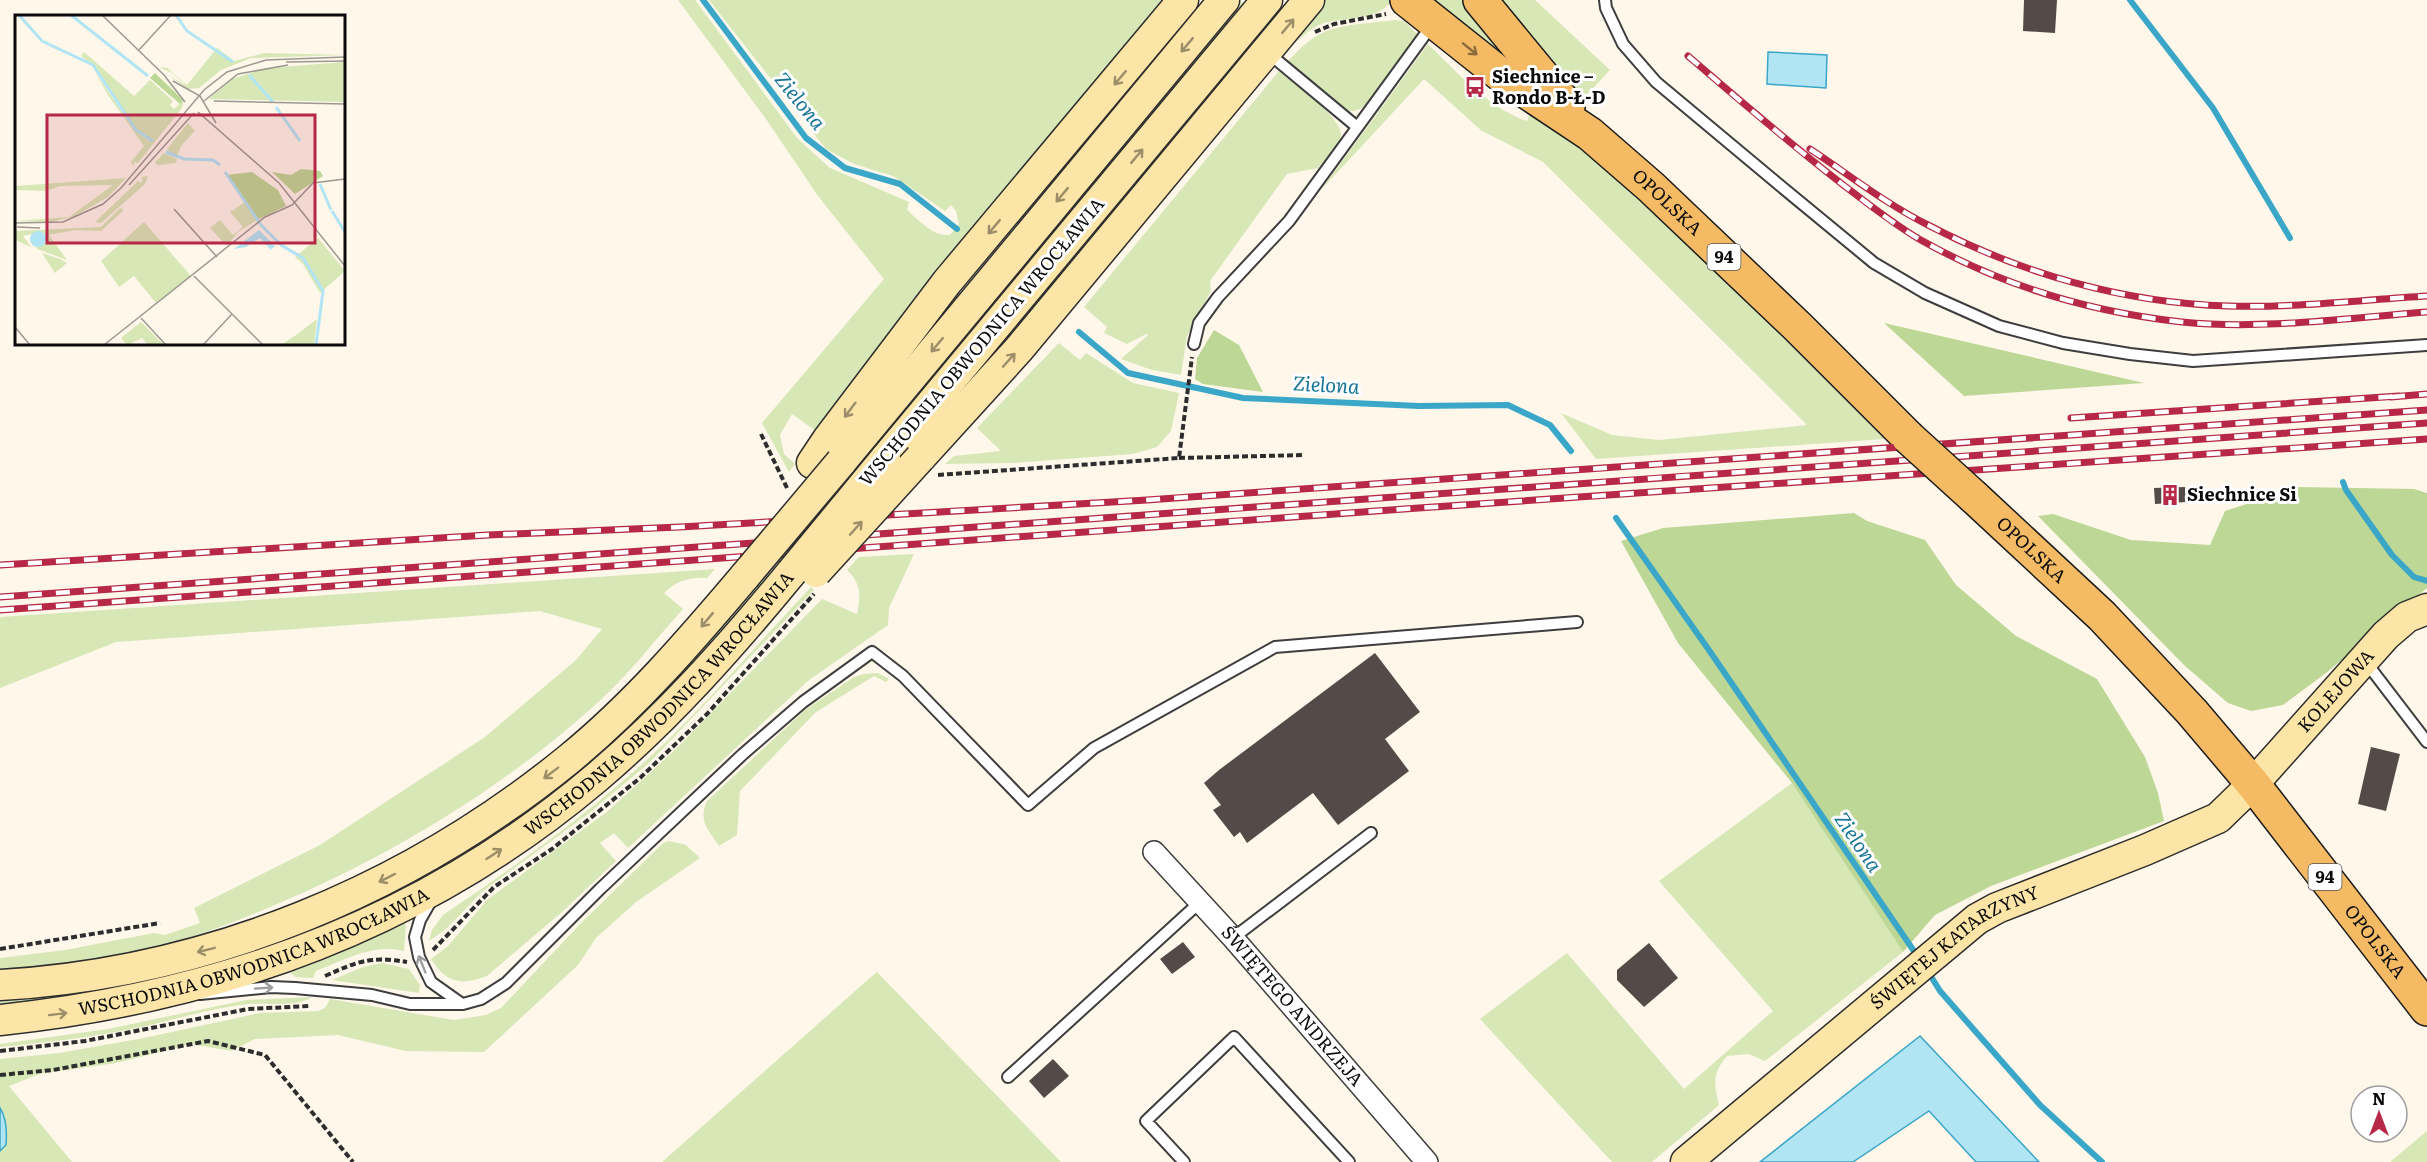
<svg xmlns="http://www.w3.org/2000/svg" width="2427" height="1162" viewBox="0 0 2427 1162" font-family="Literata,serif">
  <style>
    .green { fill: #d7e7b6 }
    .forest { fill: #bdd796 }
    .water { fill: #b1e5f4; stroke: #3aa6c8; stroke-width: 1.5 }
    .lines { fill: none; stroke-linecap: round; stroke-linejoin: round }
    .stream { stroke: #3aa6c8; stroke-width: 6 }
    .building { fill: #544b48 }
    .lane-casing { stroke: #3e3e3e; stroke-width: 14 }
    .street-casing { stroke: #3e3e3e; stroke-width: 24 }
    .secondary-casing { stroke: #2d2d2d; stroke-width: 33 }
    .primary-casing { stroke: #1c1c1c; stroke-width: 36 }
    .path { stroke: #2d2d2d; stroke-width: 4; stroke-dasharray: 6 3; stroke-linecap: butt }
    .lane { stroke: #fff; stroke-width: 10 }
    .street { stroke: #fff; stroke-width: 21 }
    .secondary { stroke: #fce5a7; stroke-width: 30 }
    .primary { stroke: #f4ba64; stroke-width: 33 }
    .rail-casing { stroke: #b62846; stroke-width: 7 }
    .rail { stroke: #fff; stroke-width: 4.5; stroke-dasharray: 14; stroke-linecap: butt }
    .secondary-bridge-casing { stroke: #2d2d2d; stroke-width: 33; stroke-linecap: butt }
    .primary-bridge-casing { stroke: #1c1c1c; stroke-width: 36; stroke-linecap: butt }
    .secondary-bridge { stroke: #fce5a7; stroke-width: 30 }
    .primary-bridge { stroke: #f4ba64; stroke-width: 33 }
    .oneway { stroke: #9c8e69 }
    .oneway2 { stroke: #8b6b3c }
    .oneway3 { stroke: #9d9d9d }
    .labels { text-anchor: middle; stroke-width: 6; stroke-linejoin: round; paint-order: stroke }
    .shield { fill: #fff; stroke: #545454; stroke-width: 1.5 }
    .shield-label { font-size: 16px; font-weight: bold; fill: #0b0b0b }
    .poi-label { font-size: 18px; font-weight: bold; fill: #0b0b0b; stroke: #fff; text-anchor: start }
    .street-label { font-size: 18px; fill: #0b0b0b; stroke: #fff }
    .water-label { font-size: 20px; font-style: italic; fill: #197598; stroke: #fff }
    .inset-river { fill: none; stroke: #b1e5f4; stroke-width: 3 }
    .inset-road { fill: none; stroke: #9d9991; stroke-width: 1.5 }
    .view { fill: #b62846; fill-opacity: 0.15; stroke: #b62846; stroke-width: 3 }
    .inset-edge { fill: none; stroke: #0b0b0b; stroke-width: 3 }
  </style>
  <rect width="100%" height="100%" fill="#fef7ea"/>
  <path class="green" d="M 678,0 L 695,0 L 798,139 L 830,168 L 909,202 L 907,210 C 920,221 932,236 950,235 L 959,224 L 956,211 L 951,205 L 945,211 L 893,176 L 854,164 L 826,149 L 709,0 L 1167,0 L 820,434 L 792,414 L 780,435 L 784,454 L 795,464 L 789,472 L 762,423 L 884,279 L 818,196 L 766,119 Z
    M 1239,0 L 1246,5 L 868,459 L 858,459 Z
    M 1323,0 L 1389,0 L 1391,2 C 1376,21 1345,17 1324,23 C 1307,29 1299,42 1284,49 Z
    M 1427,0 L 1468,0 L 1540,83 Z
    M 1497,0 L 1535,0 L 1610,70 L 1583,99 Z
    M 1395,20 L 1404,21 L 1417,34 L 1415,39 L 1365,106 C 1356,112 1351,112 1342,109 L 1287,62 C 1295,54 1303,45 1312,39 C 1334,23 1368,24 1395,20 Z
    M 1428,44 C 1457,72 1488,108 1527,121 L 1530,113 L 1568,136 L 1628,187 L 1799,350 L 1885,439 L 1596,459 L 1561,413 L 1612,435 L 1659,440 L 1807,425 L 1543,162 L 1482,131 L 1424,79 L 1321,190 Z
    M 1279,71 C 1293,83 1341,117 1341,134 C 1342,145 1325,160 1318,168 L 1287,174 L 1210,281 L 1211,291 L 1187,336 L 1181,375 L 1152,370 L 1121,359 L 1148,335 L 1146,334 L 1127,344 L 1104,333 L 1107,327 L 1084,307 Z
    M 1059,343 L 1080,360 L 1086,353 L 1133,383 L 1179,393 L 1171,431 L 1157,447 L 1133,454 L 1012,463 L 945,464 L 954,456 L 1001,451 L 977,428 Z
    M 914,554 L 889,608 L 888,625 L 809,680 L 628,848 L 614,833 L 600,843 L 616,861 L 562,912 L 487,976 C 461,986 446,983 431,959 L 448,946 L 487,900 L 608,811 L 676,749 L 822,599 L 857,614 C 861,596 861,583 847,570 L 859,557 Z
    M 715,569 L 707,578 C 690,577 676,581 664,593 L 683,609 C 654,641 627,677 594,706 C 486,803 353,878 217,928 C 185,939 154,952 121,958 C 81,966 40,969 0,975 L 0,958 L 65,950 L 154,933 L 165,935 L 200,923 L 194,908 L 320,845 L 485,737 L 576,660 L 602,629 L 540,611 L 116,642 L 0,688 L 0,617 Z
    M 777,574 L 734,624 L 618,742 L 540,805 L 484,844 L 407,889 L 334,924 L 205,971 L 0,1010 L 0,1001 L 62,995 L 152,977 L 420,874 L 762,575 Z
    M 811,587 L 814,590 L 649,763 L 588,814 L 483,891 L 446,929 L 429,941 L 432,930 L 443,915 C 521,863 599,806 667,741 C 717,692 763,638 811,587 Z
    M 878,673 L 889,679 L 886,682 L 874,676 L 816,712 L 740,791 L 737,835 L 719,846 C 708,829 698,822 707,801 L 805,710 L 854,677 L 864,674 Z
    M 1792,783 L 1903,952 L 1765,1061 L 1749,1054 L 1727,1056 C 1712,1074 1714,1083 1719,1105 L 1652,1162 L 1612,1162 L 1480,1019 L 1567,953 L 1684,1089 L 1773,1011 L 1659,881 Z
    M 669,841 L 686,845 L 700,858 L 636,902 L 596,938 L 578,965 L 484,1052 L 406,1051 L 338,1035 L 255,1039 L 231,1051 L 191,1044 L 116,1063 L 39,1074 L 9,1086 L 72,1162 L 0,1162 L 0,1151 L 6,1145 L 3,1113 L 0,1108 L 0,1059 L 59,1053 L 144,1038 L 260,1013 L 318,1011 L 325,1008 L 330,999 L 454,1020 L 486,1015 L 501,1008 L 581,923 L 663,843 Z
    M 402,921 L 406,925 L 404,951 C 373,943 345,960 316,971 L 313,978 L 295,977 L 291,973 L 294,968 Z
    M 382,963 L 409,969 L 420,985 L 419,993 L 332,980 L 363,967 Z
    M 877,972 L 1061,1162 L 662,1162 L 871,977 Z
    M 312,997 C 299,1007 266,1003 249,1004 C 211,1008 174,1020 137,1028 C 91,1037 46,1043 0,1047 L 0,1044 L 108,1029 L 246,1000 Z
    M 2427,1131 L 2427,1162 L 2390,1162 Z"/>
  <path class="forest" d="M 1884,323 L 2144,383 L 1964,396 Z
    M 1214,330 L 1239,345 L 1263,392 L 1203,384 L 1195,379 L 1197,358 Z
    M 2299,487 L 2414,489 L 2427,493 L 2427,588 L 2326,673 L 2283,705 L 2251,711 L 2228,703 L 2185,666 L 2038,516 L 2053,514 L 2131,540 L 2210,545 L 2225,511 Z
    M 1854,513 L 1867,521 L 1925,540 L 1956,585 L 2016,636 L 2097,679 L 2145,757 L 2158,793 L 2164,821 L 1991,886 L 1935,915 L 1903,952 L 1792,783 L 1678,643 L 1621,541 L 1663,528 Z"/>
  <path class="water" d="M 1768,52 L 1827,55 L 1826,88 L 1767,84 Z
    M 1920,1036 L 2039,1162 L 1976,1162 L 1929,1111 L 1853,1162 L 1760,1162 Z
    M 0,1108 C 7,1119 7,1133 6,1145 L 0,1151 Z"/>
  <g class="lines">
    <path class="stream" d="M 703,0 L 806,138 L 845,168 L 900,184 L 957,229
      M 2130,0 L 2213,108 L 2290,238
      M 1079,332 L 1128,373 L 1243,398 L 1419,406 L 1508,405 L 1550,425 L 1571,451
      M 2343,482 L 2346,490 L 2392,555 L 2414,577 L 2427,581
      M 1616,518 L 1711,653 L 1918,957
      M 1927,970 L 1940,991 L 2040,1105 L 2102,1162"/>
  </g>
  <path class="building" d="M 2024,0 L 2057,0 L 2055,33 L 2023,31 Z
    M 2185,487 L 2186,502 L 2155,504 L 2154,488 Z
    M 1375,653 L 1420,712 L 1385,739 L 1409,771 L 1338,825 L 1313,793 L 1247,843 L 1240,832 L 1234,837 L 1213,810 L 1221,805 L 1204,783 L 1219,770 Z
    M 2371,747 L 2400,754 L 2386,811 L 2358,804 Z
    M 1183,942 L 1195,957 L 1172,974 L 1160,959 Z
    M 1649,943 L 1678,978 L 1644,1007 L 1617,980 L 1617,970 Z
    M 1053,1059 L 1069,1076 L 1044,1098 L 1029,1081 Z"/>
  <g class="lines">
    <defs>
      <path id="lane" d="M 1605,0 L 1606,8 L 1623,44 L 1656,82 L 1777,183 L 1874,263 L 1925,293 L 1999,326 L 2063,343 L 2130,354 L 2193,361 L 2427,345
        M 1267,52 L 1356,126
        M 1194,344 L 1199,323 L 1218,297 L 1289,221 L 1432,25
        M 2365,661 L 2427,742
        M 432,899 L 420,920 L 415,937 L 419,957 L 431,982 L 462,1004
        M 1233,938 L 1371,833
        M 200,994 L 271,987 L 295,988 L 372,995 L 410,1004 L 463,1004 L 481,999 L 506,983 L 600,889 L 743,754 L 803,702 L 872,652 L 903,676 L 1028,805 L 1094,748 L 1275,647 L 1577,622
        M 1008,1077 L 1199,903
        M 1184,1162 L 1146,1121 L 1234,1037 L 1349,1162"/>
      <g id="street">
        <path id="s1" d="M 1154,852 L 1233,938 L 1427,1162"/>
      </g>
      <g id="secondary">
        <path d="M 920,458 L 1019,349 L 1309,0"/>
        <path d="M 885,459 L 1267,0"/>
        <path d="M 841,462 L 1224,0"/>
        <path d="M 812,463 L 828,439 L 947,282 L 1183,0"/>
        <path d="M 0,985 C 209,973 408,890 569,759 C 635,705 690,641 745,576"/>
        <path id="s2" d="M 0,1020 C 221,997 426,922 596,778 C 668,717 731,646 791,573"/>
        <path id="s3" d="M 1686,1162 L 1977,919 L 1997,908 L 2145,850 L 2218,818 L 2253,784 L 2386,635 L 2407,617 L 2427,609"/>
      </g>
      <g id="primary">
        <path id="s4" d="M 1407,0 L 1500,74 L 1590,134 L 1651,187 L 1798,327 L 1908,437"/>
        <path d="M 1480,0 L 1568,107"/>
        <path id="s5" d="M 1974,497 L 2102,616 L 2192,712 L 2253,784 L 2427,1009"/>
      </g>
    </defs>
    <use href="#lane" class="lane-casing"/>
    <use href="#street" class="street-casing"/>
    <use href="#secondary" class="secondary-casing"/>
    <use href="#primary" class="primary-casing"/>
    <path class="path" d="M 1315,32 L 1334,24 L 1386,14
      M 761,434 L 787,488
      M 1179,458 L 1304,455
      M 938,475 L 1179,458 L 1192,357
      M 0,949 L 160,923
      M 433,950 L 494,887 L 552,849 L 640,778 L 707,714 L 814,594
      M 325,976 C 359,961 370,956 407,962
      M 0,1051 L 85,1041 L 248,1009 L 310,1006
      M 0,1075 L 53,1070 L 208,1041 L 265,1055 L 353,1162"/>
    <use href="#lane" class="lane"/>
    <use href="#street" class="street"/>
    <use href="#secondary" class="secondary"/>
    <use href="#primary" class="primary"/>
    <defs>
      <path id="rail" d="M 1688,56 C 1738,99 1789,143 1842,184 C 1867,203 1892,223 1919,239 C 2000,285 2090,312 2182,322 C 2263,330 2346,318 2427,312
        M 1810,149 C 1848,174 1886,204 1928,225 C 2020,273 2123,303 2228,306 C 2294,308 2361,300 2427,296
        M 2391,397 L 2427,394
        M 2071,418 L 2399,396
        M 0,565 L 488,535 L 680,527 L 1147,500 L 2427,410
        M 0,597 L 2427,423
        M 0,610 L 1404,509 L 2427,439"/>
    </defs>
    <use href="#rail" class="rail-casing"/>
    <use href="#rail" class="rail"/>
    <defs>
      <path id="secondary-bridge" d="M 816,572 L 920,458
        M 791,573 L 885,459
        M 745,576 L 841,462"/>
      <path id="primary-bridge" d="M 1908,437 L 1974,497"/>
    </defs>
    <use href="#secondary-bridge" class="secondary-bridge-casing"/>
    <use href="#primary-bridge" class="primary-bridge-casing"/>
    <use href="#secondary-bridge" class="secondary-bridge"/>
    <use href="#primary-bridge" class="primary-bridge"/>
  </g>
  <defs><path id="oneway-shaft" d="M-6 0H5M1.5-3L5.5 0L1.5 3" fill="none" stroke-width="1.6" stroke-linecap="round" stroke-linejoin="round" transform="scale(1.5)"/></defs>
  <g class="oneway">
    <use href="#oneway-shaft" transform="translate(1288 26) rotate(-50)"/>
    <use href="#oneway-shaft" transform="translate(1187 45) rotate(130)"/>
    <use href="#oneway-shaft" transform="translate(1120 78) rotate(130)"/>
    <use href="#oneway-shaft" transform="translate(1137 156) rotate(-50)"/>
    <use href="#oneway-shaft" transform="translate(1062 195) rotate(130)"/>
    <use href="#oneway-shaft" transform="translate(994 227) rotate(130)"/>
    <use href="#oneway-shaft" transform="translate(937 345) rotate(130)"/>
    <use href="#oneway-shaft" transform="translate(1009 360) rotate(-48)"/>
    <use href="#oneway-shaft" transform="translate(850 410) rotate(127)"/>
    <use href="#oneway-shaft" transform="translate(856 528) rotate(-48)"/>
    <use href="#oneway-shaft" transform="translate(707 620) rotate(130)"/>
    <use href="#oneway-shaft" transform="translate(551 773) rotate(143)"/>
    <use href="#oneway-shaft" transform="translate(494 854) rotate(-33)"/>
    <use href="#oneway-shaft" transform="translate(387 878) rotate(153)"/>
    <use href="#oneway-shaft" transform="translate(206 950) rotate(166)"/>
    <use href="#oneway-shaft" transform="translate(58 1014) rotate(-7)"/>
  </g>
  <use class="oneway2" href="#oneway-shaft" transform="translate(1470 49) rotate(39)"/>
  <g class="oneway3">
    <use href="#oneway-shaft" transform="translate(422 964) rotate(-112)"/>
    <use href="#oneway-shaft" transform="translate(264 988) rotate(-4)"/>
  </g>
  <defs>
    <symbol id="bus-bare" viewBox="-9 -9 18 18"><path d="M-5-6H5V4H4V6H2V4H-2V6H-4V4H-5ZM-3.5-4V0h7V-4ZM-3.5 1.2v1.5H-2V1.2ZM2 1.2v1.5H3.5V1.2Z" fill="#b62846" stroke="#fff" stroke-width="2.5" paint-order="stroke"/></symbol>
    <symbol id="building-bare" viewBox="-9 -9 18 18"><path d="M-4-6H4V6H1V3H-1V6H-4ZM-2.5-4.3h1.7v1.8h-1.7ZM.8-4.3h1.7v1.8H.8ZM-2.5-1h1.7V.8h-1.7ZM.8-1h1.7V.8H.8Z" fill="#b62846" stroke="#fff" stroke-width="2.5" paint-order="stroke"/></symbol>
  </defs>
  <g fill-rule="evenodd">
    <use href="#bus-bare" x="1460" y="72" width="30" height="30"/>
    <use href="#building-bare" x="2155" y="480" width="30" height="30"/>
  </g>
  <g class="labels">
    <g class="shield">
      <rect x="1707.5" y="244" width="33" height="26" rx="4.5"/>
      <rect x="2308.5" y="864" width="33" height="26" rx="4.5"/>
    </g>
    <g class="shield-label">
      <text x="1724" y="263">94</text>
      <text x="2325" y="883">94</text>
    </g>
    <g class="poi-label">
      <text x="1492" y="83">Siechnice –<tspan x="1492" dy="21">Rondo B-Ł-D</tspan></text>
      <text x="2187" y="501">Siechnice Si</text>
    </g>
    <g class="street-label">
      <text dy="6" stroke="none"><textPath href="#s4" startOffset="330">OPOLSKA</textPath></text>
      <text transform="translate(982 342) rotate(-50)" y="6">WSCHODNIA OBWODNICA WROCŁAWIA</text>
      <text dy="6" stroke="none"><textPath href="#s5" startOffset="78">OPOLSKA</textPath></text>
      <text dy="6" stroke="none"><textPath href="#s3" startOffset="814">KOLEJOWA</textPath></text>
      <text dy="6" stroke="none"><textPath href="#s2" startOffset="750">WSCHODNIA OBWODNICA WROCŁAWIA</textPath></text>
      <text dy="6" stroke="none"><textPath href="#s5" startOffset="600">OPOLSKA</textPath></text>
      <text dy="6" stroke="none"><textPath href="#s2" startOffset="264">WSCHODNIA OBWODNICA WROCŁAWIA</textPath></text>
      <text dy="6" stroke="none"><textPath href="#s3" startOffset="345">ŚWIĘTEJ KATARZYNY</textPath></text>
      <text dy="6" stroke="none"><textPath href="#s1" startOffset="207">ŚWIĘTEGO ANDRZEJA</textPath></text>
    </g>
    <g class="water-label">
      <text transform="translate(800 101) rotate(51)" y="7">Zielona</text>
      <text transform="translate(1326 385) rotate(3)" y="7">Zielona</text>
      <text transform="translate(1858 842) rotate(56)" y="7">Zielona</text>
    </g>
  </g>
  <g transform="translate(15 15)">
    <rect width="330" height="330" fill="#fef7ea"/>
    <path d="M 202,33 L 219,46 L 250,38 L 330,40 L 236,43 L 206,55 L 184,73 L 173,74 L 152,59 L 172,71 L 157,58 L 144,52 L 152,53 L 172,70 ZM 69,37 L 119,81 L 135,65 L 158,86 L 155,90 L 159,94 L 168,85 L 143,57 L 169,85 L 167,93 L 123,148 L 119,147 L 119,152 L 116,147 L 129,131 L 93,80 L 80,57 L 120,116 L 135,126 L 138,124 L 123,117 L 82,53 L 66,41 ZM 330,47 L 330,87 L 194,84 L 217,64 L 251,53 ZM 173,108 L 180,116 L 166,131 L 162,142 L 156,140 L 152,134 ZM 149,138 L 162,144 L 161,148 L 136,151 L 142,150 L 140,147 ZM 133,161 L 130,169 L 94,201 L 86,208 L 80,207 L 123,166 L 127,168 L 127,162 ZM 111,163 L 93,182 L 60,201 L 36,207 L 0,206 L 54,202 L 98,170 L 45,171 L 31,176 L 0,175 L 0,171 ZM 230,187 L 242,205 L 223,217 L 212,231 L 195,213 L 205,205 L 218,220 L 228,212 L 215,197 ZM 105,193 L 109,195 L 86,216 L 60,215 L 34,220 L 52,245 L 22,234 L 21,231 L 31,228 L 17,219 L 8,221 L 16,232 L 0,225 L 0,216 L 86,212 ZM 129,207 L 176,261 L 141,288 L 119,261 L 104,272 L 86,246 ZM 303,223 L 330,256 L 305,278 L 288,249 L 280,242 ZM 27,238 L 45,244 L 52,248 L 40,258 ZM 302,304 L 299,330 L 266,330 L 281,320 ZM 126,307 L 149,330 L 133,330 L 127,323 L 112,330 L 106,323 Z" fill="#d7e7b6"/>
    <path d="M 140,58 L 168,85 L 165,89 L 135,63 ZM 286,154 L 305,156 L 308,161 L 280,179 L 257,157 L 276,160 ZM 237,157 L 263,175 L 271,191 L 242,205 L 211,160 Z" fill="#bdd796"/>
    <path d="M 244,215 L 260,231 L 256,235 L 245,223 L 231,232 L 219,234 ZM15 224a8 8 0 1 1 16 0a8 8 0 1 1-16 0Z" fill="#b1e5f4"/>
    <path class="inset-river" d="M 4,0 L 27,26 L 78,50 L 121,115 L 138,126M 56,0 L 133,61M 161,0 L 172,16 L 218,47M 234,60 L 258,87M 261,92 L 285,126M 151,137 L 169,144 L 198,145 L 205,150M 210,157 L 246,210 L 266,230 L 288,243 L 308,276 L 301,330M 305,169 L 316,195M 317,196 L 330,217"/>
    <path class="inset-road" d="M 87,0 L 149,60 L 170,87M 124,35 L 156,0M 271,47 L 330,46M 158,66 L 185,81 L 201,108M 189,86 L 223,59 L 273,50M 199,86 L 330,89M 183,97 L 264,168 L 330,251M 114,170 L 179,98M 159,194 L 202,242M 0,208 L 48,207 L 88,189 L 106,173 L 189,75 L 212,57 L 251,45 L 330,42M 2,212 L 25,213M 179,261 L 248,330M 126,303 L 151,330M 0,312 L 15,330M 89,330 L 250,202 L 277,190 L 298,168 L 330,164M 188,330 L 217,299"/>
    <path class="view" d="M 32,100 L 300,100 L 300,228 L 32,228 Z"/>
    <rect width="330" height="330" class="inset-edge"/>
  </g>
  <g transform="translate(2379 1114)"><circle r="28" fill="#ffffff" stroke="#9d9d9d" stroke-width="1.5"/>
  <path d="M0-4.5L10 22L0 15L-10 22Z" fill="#b62846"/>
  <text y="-9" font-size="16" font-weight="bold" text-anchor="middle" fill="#0b0b0b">N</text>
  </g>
</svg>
